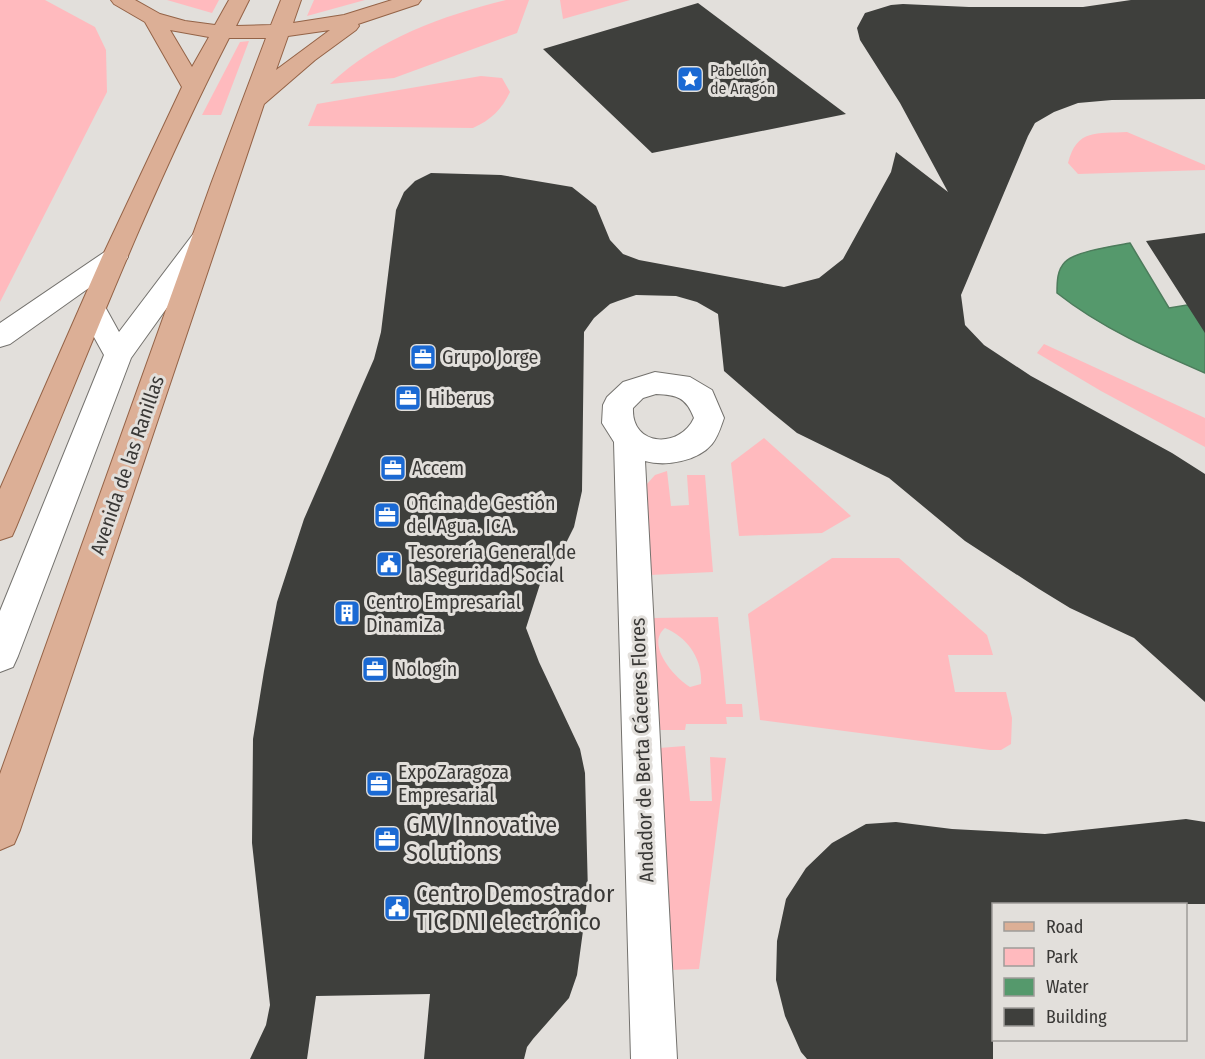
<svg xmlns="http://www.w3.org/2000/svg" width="1205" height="1059" viewBox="0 0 1205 1059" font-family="'Fira Sans Condensed',sans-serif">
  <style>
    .green { fill: #ffbabe; fill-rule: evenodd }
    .water { fill: #55996c; stroke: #4d7c5c; stroke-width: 1.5 }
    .building { fill: #3e3f3c }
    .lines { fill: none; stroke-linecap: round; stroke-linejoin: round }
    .minor-casing { stroke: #74726e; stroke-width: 2 }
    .major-casing { stroke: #946347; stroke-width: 2 }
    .minor { fill: #fff; fill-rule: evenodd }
    .major { fill: #dcaf96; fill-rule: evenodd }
    .labels { text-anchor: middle; stroke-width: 6; stroke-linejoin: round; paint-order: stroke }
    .far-poi-label { font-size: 16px; fill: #393836; stroke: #e2dfdb; text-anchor: start }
    .poi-label { font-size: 20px; fill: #393836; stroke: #e2dfdb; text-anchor: start }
    .street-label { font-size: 20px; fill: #393836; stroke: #e2dfdb }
    .near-poi-label { font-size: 24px; fill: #393836; stroke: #e2dfdb; text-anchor: start }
  </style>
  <rect width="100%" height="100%" fill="#e2dfdb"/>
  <path class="green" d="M 0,0 L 45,0 L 95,27 L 106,50 L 107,92 L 0,302 Z
    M 167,0 L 219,0 L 212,13 Z
    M 314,0 L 365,0 L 307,16 Z
    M 506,0 L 529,0 L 517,33 L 394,78 L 330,84 C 379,38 442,16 506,0 Z
    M 560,0 L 630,0 L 563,19 Z
    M 249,41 L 221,115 L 202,115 L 240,42 Z
    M 481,76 L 502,78 L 510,92 C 502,109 491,120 473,128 L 308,126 L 317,104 Z
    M 1127,132 L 1205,165 L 1205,170 L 1078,174 L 1068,163 C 1077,128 1097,134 1127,132 Z
    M 1044,344 L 1205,418 L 1205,447 L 1101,391 L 1037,353 Z
    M 764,438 L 851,516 L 822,533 L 739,536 L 731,463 Z
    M 667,471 L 671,506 L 689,505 L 687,475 L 705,475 L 713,572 L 650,575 L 647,484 L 655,475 Z
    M 832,558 L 899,558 L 987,635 L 993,655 L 948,655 L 955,692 L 1006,692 L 1012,718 L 1011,744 L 1001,750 L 990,750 L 760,720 L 748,614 Z
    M 718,617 L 726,704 L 742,704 L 743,717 L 726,717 L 727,724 L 686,724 L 685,730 L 658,730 L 653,618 ZM 665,628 C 687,637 703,659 701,684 L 690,687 C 675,678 645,645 665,628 Z
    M 685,746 L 690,801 L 712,801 L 710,757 L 726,758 L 699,969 L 669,970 L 659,748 Z"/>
  <path class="water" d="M 1130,243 L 1169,308 L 1187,305 L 1205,317 L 1205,373 C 1154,351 1101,328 1057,293 C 1057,282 1057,270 1065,262 C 1076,251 1114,246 1130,243 Z"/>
  <path class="building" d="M 1131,0 L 1205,0 L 1205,99 L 1112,100 L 1078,103 L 1054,112 L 1035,123 L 1028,136 L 961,295 L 965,325 L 984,345 L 1031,376 L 1172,453 L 1205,474 L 1205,702 L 1134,638 L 1070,608 L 1039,589 L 965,541 L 889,478 L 797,433 L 770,411 L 724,371 L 718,314 L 697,302 L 676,296 L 636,295 L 618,301 L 610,304 L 594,318 L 584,332 L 582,491 L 574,527 L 566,543 L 541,581 L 526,628 L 539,662 L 580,749 L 585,773 L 588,894 L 577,975 L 569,998 L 533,1039 L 527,1047 L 524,1059 L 424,1059 L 430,994 L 316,996 L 307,1059 L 250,1059 L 266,1025 L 270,1005 L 252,843 L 253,739 L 264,671 L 277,602 L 304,519 L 374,359 L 381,332 L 396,210 L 404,192 L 415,181 L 431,173 L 501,175 L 572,187 L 596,206 L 610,240 L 623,254 L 639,260 L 784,287 L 819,278 L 843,259 L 891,172 L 896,152 L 948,192 L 900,103 L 860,40 L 857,28 L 865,13 L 891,5 L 903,4 L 969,7 L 1083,7 Z
    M 698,3 L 846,114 L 652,153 L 543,49 Z
    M 1205,233 L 1205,333 L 1146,241 Z
    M 1186,819 L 1205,822 L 1205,904 L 993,904 L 993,1059 L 807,1059 L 801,1052 L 785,1016 L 776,980 L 777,941 L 786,899 L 806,868 L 832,843 L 866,824 L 896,822 L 952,829 L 1045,834 Z"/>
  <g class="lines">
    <defs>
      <path id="minor" d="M 206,227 L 215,229 L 219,235 L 131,358 L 18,656 L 13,667 L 0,672 L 0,611 L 104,355 L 79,310 L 83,303 L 93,301 L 103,303 L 119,332 L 197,229 Z
        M 115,248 L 124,251 L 128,257 L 124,263 L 10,344 L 0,347 L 0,323 L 106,251 Z
        M 655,372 L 690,377 L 712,390 L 724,418 C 721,426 718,437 712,444 C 698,461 666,467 645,461 L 677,1059 L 631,1059 L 614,442 L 602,423 L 603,405 L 607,397 L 623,382 ZM 656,394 C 677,395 686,397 694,418 C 680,449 631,447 633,408 L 643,398 Z"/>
      <path id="major" d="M 111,0 L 135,0 L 160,14 L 185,21 L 215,25 L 229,0 L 249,0 L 236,26 L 271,25 L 281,0 L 301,0 L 293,23 L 344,15 L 392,0 L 421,0 L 418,4 L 358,24 L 359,26 L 356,30 L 315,60 L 264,104 L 20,830 L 14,844 L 0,850 L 0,774 L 211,184 L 266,38 L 229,38 C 148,196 84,363 16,527 L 12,536 L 0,540 L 0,489 L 102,257 L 182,87 L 145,22 L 114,4 ZM 170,30 L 209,37 L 192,67 ZM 330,30 L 276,70 L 288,36 Z"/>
    </defs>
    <use href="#minor" class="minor-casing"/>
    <use href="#major" class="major-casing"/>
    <use href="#minor" class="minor"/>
    <use href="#major" class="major"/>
  </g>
  <defs>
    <symbol id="sight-square" viewBox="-11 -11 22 22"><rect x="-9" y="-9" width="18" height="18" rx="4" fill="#1a69d3" stroke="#e2dfdb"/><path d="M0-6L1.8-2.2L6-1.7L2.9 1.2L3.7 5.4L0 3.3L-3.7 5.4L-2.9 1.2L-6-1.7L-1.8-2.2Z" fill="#fff"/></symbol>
    <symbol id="office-square" viewBox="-11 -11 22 22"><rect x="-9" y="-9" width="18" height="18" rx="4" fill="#1a69d3" stroke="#e2dfdb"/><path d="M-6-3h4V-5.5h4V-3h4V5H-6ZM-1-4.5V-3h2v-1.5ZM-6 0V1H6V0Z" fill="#fff"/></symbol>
    <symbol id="civic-square" viewBox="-11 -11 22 22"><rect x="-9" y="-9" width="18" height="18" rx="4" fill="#1a69d3" stroke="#e2dfdb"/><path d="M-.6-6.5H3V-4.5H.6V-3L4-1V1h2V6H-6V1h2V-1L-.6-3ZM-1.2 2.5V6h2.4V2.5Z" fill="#fff"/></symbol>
    <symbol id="building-square" viewBox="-11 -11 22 22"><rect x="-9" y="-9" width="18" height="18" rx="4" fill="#1a69d3" stroke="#e2dfdb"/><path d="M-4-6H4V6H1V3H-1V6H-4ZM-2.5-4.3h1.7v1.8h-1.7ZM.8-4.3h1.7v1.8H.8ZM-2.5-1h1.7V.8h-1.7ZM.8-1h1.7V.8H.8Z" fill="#fff"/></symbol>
  </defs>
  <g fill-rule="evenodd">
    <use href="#sight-square" x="675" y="64" width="30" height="30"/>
    <use href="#office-square" x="408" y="342" width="30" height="30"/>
    <use href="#office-square" x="393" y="383" width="30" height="30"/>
    <use href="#office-square" x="378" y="453" width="30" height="30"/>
    <use href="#office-square" x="372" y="500" width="30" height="30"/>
    <use href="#civic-square" x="374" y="549" width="30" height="30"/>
    <use href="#building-square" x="332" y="598" width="30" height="30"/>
    <use href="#office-square" x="360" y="654" width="30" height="30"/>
    <use href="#office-square" x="364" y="769" width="30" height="30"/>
    <use href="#office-square" x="372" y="824" width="30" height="30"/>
    <use href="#civic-square" x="382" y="893" width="30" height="30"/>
  </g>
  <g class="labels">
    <g class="far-poi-label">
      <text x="710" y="76">Pabellón<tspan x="710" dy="18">de Aragón</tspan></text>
    </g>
    <g class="poi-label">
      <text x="442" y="364">Grupo Jorge</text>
      <text x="428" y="405">Hiberus</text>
      <text x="412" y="475">Accem</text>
      <text x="406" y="510">Oficina de Gestión<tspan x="406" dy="23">del Agua. ICA.</tspan></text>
      <text x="408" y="559">Tesorería General de<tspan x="408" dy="23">la Seguridad Social</tspan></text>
      <text x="366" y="609">Centro Empresarial<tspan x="366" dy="23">DinamiZa</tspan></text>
      <text x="394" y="676">Nologin</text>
      <text x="398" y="779">ExpoZaragoza<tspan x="398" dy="23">Empresarial</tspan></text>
    </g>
    <g class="street-label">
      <text transform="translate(127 465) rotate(-71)" y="7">Avenida de las Ranillas</text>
      <text transform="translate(642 750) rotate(-92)" y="7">Andador de Berta Cáceres Flores</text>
    </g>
    <g class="near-poi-label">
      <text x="406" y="833">GMV Innovative<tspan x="406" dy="28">Solutions</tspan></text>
      <text x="416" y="902">Centro Demostrador<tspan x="416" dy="28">TIC DNI electrónico</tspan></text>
    </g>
  </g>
  <rect x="992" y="903" width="195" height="138" fill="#e2dfdb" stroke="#9e9c99" stroke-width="1.5"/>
  <rect x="1004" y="922" width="30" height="9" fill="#dcaf96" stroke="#9e9c99" stroke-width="1.5"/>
  <text x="1046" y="933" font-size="18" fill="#393836">Road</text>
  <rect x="1004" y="948" width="30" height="18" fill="#ffbabe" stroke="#9e9c99" stroke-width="1.5"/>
  <text x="1046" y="963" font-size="18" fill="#393836">Park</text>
  <rect x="1004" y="978" width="30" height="18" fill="#55996c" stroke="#9e9c99" stroke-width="1.5"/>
  <text x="1046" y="993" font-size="18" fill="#393836">Water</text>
  <rect x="1004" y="1008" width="30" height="18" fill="#3e3f3c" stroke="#9e9c99" stroke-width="1.5"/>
  <text x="1046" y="1023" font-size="18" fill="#393836">Building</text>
</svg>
